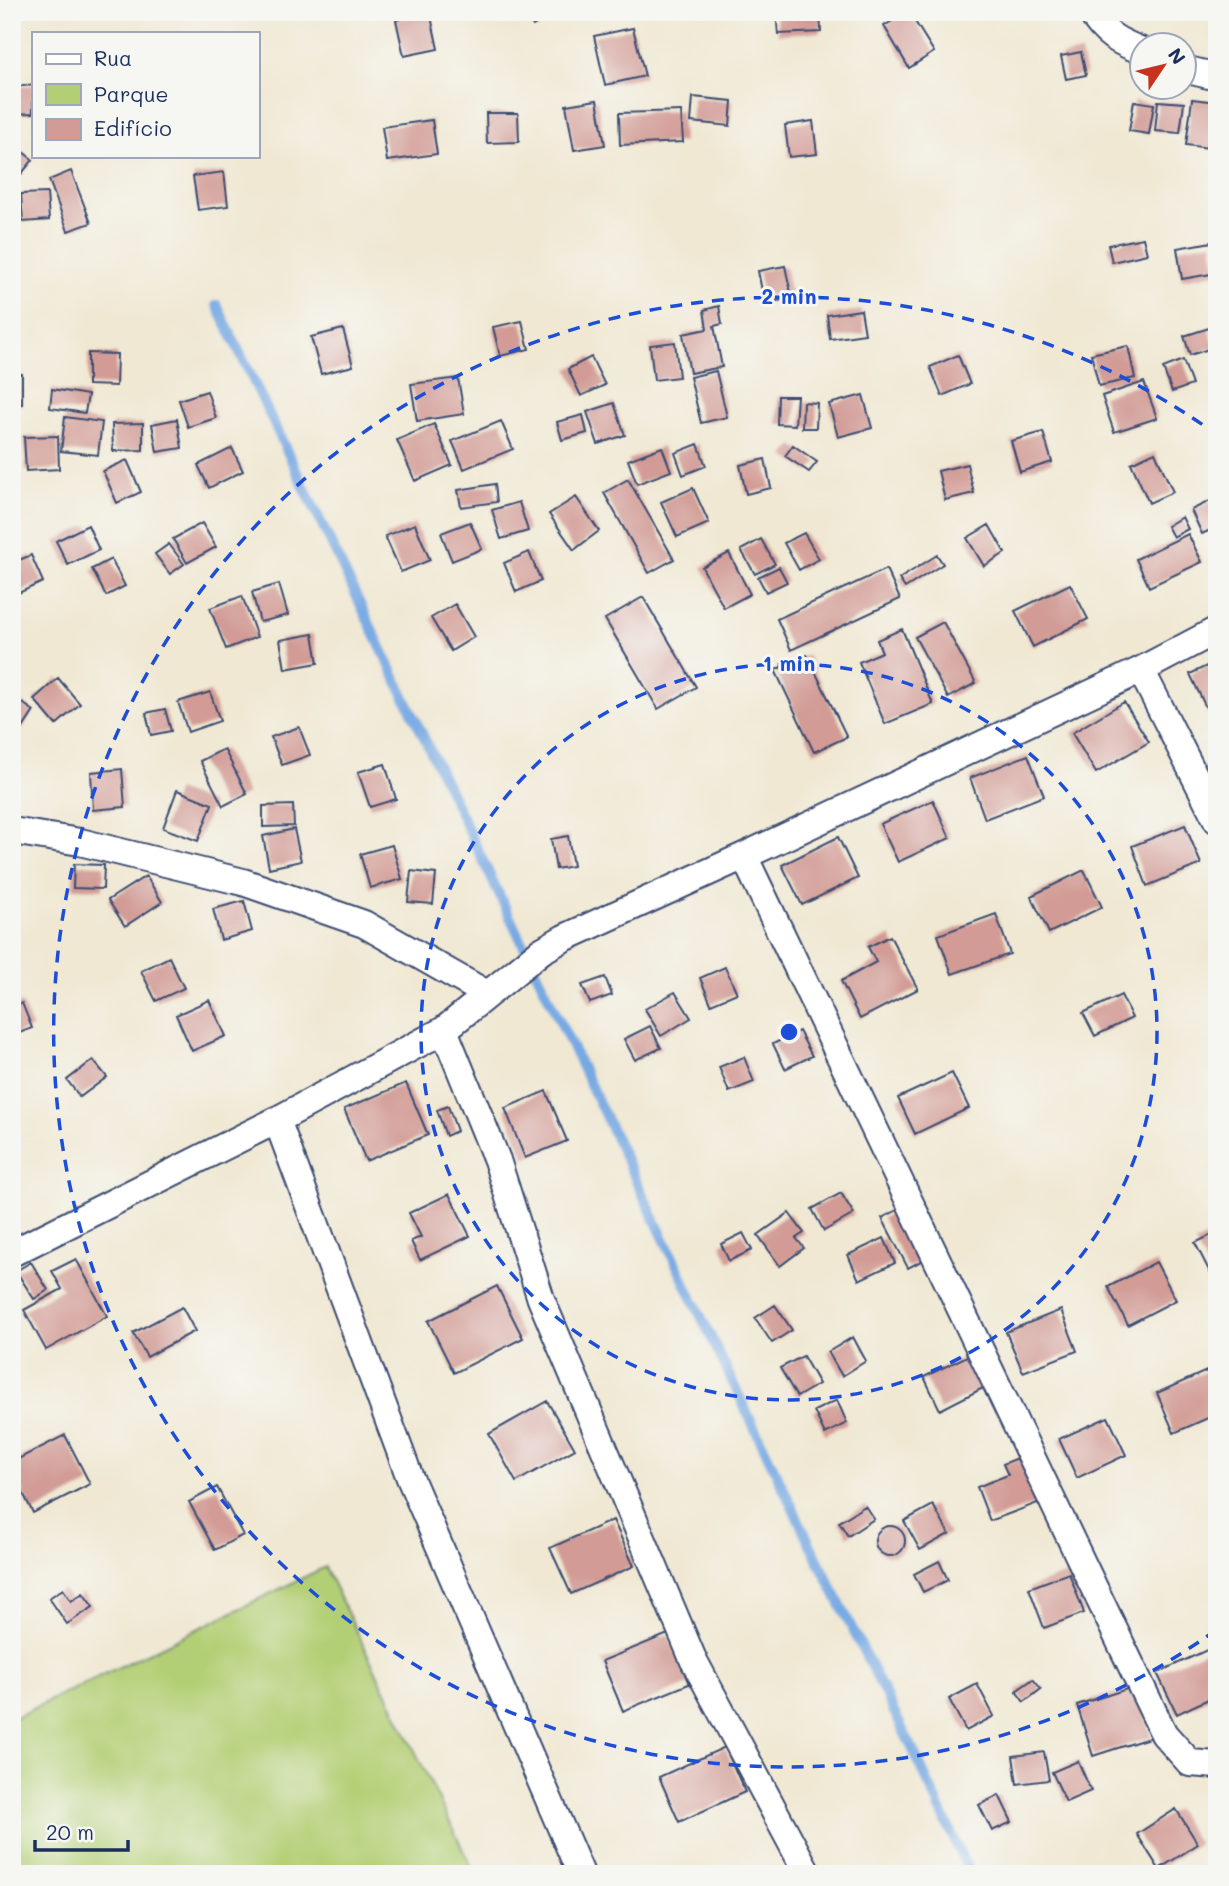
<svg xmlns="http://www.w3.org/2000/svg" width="1229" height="1886" viewBox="0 0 1229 1886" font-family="Mali,sans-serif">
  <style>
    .green { fill: #b3cf75; stroke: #677f6a; stroke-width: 2 }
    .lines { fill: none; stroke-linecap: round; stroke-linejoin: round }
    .stream { stroke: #77a9e3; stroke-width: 10 }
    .building { fill: #d29b95 }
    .minor-casing { stroke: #3b4b70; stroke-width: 30 }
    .minor { stroke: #fff; stroke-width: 26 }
    .ring { fill: none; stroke: #1d4ed8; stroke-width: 3.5; stroke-dasharray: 12 9 }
    .centre { fill: #1d4ed8; stroke: #f6f6f2; stroke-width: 3.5 }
    .ring-label { font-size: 21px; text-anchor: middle; font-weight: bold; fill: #1d4ed8; stroke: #f6f6f2; stroke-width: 6; stroke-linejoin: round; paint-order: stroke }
  </style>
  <rect width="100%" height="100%" fill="#f6f6f2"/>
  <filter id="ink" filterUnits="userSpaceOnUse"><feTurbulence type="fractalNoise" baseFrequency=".0143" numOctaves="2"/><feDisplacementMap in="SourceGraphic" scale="14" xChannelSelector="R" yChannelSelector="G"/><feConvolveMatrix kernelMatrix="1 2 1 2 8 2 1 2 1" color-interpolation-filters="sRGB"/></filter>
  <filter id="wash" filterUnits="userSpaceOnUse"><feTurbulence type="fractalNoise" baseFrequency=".00686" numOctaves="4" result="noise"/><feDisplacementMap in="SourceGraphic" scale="28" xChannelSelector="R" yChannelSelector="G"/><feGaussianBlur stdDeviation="1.57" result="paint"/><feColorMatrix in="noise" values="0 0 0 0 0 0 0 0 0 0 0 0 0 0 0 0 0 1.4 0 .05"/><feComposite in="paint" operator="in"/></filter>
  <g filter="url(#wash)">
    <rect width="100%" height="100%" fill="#f0e8d3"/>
    <path class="green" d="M 325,1567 L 475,1874 L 12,1874 L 12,1719 Z"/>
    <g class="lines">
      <path class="stream" d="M 217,305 L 811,1546 L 917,1758 L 970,1874"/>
    </g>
    <g id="blocks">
      <path class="building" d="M 430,12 L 438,49 L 404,56 L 396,20 Z
        M 525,12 L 557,12 L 533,26 Z
        M 776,12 L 820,12 L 821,32 L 778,34 Z
        M 907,12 L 909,12 L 934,52 L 909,68 L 884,26 Z
        M 633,28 L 645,76 L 605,85 L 594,36 Z
        M 1081,52 L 1086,75 L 1066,79 L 1061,56 Z
        M 33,85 L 33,113 L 14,114 L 12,87 Z
        M 693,97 L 732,101 L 730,126 L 691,122 Z
        M 1192,99 L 1217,102 L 1217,149 L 1186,145 Z
        M 597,100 L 605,145 L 574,150 L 566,105 Z
        M 1134,101 L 1154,104 L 1149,134 L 1129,131 Z
        M 1158,101 L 1184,103 L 1180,133 L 1155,131 Z
        M 681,111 L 683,142 L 620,145 L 619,113 Z
        M 486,113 L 518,113 L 519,142 L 487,143 Z
        M 432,120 L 437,154 L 387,161 L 382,127 Z
        M 813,121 L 817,154 L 789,157 L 785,125 Z
        M 13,144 L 33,160 L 12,185 L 12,146 Z
        M 71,171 L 91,223 L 68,231 L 49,180 Z
        M 224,172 L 228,206 L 198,210 L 193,176 Z
        M 47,193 L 49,220 L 23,222 L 21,194 Z
        M 1143,238 L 1147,254 L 1112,262 L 1108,245 Z
        M 1212,242 L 1217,273 L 1182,279 L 1177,248 Z
        M 785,266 L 792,298 L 772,302 L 771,294 L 763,296 L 758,271 Z
        M 719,306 L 722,324 L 714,326 L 722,367 L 690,373 L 683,334 L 707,329 L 704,310 Z
        M 861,310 L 865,334 L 830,339 L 827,315 Z
        M 522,321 L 529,349 L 500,356 L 493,327 Z
        M 1209,328 L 1215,347 L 1190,355 L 1184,336 Z
        M 343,329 L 353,366 L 321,374 L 311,337 Z
        M 675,342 L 679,377 L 654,380 L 650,345 Z
        M 1128,346 L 1135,378 L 1099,386 L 1091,354 Z
        M 88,353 L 117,354 L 116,386 L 88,385 Z
        M 958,355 L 970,384 L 942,396 L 930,367 Z
        M 591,357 L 605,385 L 581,396 L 568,369 Z
        M 1183,360 L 1192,385 L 1172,392 L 1163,368 Z
        M 716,371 L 727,417 L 701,423 L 690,377 Z
        M 12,374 L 22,374 L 22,404 L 12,405 Z
        M 458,378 L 464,414 L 417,421 L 411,384 Z
        M 1144,382 L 1157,418 L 1114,432 L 1102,396 Z
        M 52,389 L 88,395 L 85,413 L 50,408 Z
        M 207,391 L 216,418 L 188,427 L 179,400 Z
        M 863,395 L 872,428 L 838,437 L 829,404 Z
        M 778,396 L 797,396 L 795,425 L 777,424 Z
        M 803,402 L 817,403 L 816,428 L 802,428 Z
        M 614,403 L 625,435 L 598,444 L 587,412 Z
        M 583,415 L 587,433 L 562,440 L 557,422 Z
        M 65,417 L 102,422 L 98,455 L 61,451 Z
        M 177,419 L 182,448 L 157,452 L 152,424 Z
        M 501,421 L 513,449 L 464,469 L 452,441 Z
        M 143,423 L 143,450 L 113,451 L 112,424 Z
        M 434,424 L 452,465 L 415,481 L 397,440 Z
        M 1043,432 L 1052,462 L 1020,472 L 1011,441 Z
        M 58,436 L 59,469 L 26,471 L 24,437 Z
        M 698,444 L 706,466 L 683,475 L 675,453 Z
        M 793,445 L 817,462 L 809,472 L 785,456 Z
        M 662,447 L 671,471 L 637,484 L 628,460 Z
        M 232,448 L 243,471 L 209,488 L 198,465 Z
        M 1155,452 L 1173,492 L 1149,503 L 1131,463 Z
        M 765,459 L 771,488 L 746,494 L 740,465 Z
        M 127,460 L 141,492 L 117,503 L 103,471 Z
        M 967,464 L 974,493 L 945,500 L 938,471 Z
        M 628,479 L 674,559 L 649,573 L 604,493 Z
        M 495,484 L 497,502 L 461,507 L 458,490 Z
        M 693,488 L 709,523 L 677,537 L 661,502 Z
        M 576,497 L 599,531 L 574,550 L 549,514 Z
        M 1210,501 L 1217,517 L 1217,527 L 1202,534 L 1191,510 Z
        M 519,502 L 528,531 L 501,539 L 492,510 Z
        M 1182,517 L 1188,529 L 1173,537 L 1167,526 Z
        M 470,522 L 482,549 L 452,561 L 441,533 Z
        M 202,523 L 216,547 L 187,563 L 173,539 Z
        M 415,524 L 430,560 L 401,572 L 385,536 Z
        M 88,525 L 99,550 L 68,565 L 56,541 Z
        M 989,525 L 1005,553 L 984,566 L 967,538 Z
        M 804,533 L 819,559 L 799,570 L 784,543 Z
        M 1188,534 L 1202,562 L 1149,587 L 1136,559 Z
        M 761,539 L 775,564 L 755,574 L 741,550 Z
        M 169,544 L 184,564 L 170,574 L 155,554 Z
        M 529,552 L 541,581 L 516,592 L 504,563 Z
        M 729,553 L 750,594 L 724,608 L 702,567 Z
        M 31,555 L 43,582 L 14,595 L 12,563 Z
        M 937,555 L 943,564 L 905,588 L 899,579 Z
        M 111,559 L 125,586 L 106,596 L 92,569 Z
        M 779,567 L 787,582 L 766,592 L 758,577 Z
        M 886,569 L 900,599 L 791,650 L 777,619 Z
        M 279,584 L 288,615 L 260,622 L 252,592 Z
        M 1070,584 L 1088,619 L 1033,647 L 1015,611 Z
        M 242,596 L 257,637 L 226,649 L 210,608 Z
        M 643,597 L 696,687 L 658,709 L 605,619 Z
        M 455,604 L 474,637 L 451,651 L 431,618 Z
        M 943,622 L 976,683 L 948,698 L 915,637 Z
        M 902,629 L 933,704 L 885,724 L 859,662 L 882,652 L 877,640 Z
        M 313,634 L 318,663 L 285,669 L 280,640 Z
        M 807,655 L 847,737 L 814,752 L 775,670 Z
        M 1217,661 L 1217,708 L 1208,712 L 1190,674 Z
        M 58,678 L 80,704 L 56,725 L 34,699 Z
        M 210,692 L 220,721 L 188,732 L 178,702 Z
        M 14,697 L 34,711 L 21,731 L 12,725 Z
        M 1124,702 L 1149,742 L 1096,773 L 1072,733 Z
        M 165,709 L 171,731 L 151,735 L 146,713 Z
        M 299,727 L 310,755 L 282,765 L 271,737 Z
        M 224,749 L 247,794 L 223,806 L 200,761 Z
        M 1028,755 L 1044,796 L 985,819 L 970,778 Z
        M 385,764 L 396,799 L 370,807 L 358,772 Z
        M 122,769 L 125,807 L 93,810 L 91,772 Z
        M 177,790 L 212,804 L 198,841 L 163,828 Z
        M 933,800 L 950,838 L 898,862 L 880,824 Z
        M 293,805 L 294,826 L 263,827 L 263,806 Z
        M 1185,825 L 1201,864 L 1147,886 L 1132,846 Z
        M 294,829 L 301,861 L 269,868 L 263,836 Z
        M 568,836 L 573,866 L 556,869 L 551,839 Z
        M 838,837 L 858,878 L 802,905 L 782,865 Z
        M 392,845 L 402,879 L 370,888 L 360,854 Z
        M 74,864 L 104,865 L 103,889 L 73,888 Z
        M 1084,870 L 1102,907 L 1049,933 L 1031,896 Z
        M 411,871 L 436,874 L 433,904 L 408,902 Z
        M 146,876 L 162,902 L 125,926 L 108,900 Z
        M 244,901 L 252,931 L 221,940 L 213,909 Z
        M 996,914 L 1010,954 L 952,974 L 938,935 Z
        M 890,936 L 918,989 L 860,1019 L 841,981 L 876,962 L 868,947 Z
        M 169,957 L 184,988 L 156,1001 L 141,971 Z
        M 725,967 L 737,993 L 711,1004 L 700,978 Z
        M 605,977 L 612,995 L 590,1003 L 582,985 Z
        M 675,992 L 691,1018 L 661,1036 L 645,1009 Z
        M 1121,995 L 1132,1018 L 1095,1036 L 1083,1013 Z
        M 209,1000 L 226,1036 L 192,1051 L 176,1015 Z
        M 22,1003 L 32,1028 L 12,1036 L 12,1007 Z
        M 650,1026 L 661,1048 L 635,1060 L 624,1039 Z
        M 799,1031 L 812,1056 L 785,1069 L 773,1044 Z
        M 744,1057 L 754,1082 L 729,1092 L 719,1067 Z
        M 93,1060 L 107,1077 L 80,1097 L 67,1080 Z
        M 952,1073 L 969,1108 L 915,1134 L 898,1098 Z
        M 406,1083 L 428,1135 L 366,1161 L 344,1109 Z
        M 546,1091 L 567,1141 L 525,1158 L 505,1108 Z
        M 448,1106 L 457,1131 L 446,1136 L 437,1110 Z
        M 841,1193 L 854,1214 L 824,1231 L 812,1209 Z
        M 449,1194 L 470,1236 L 420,1260 L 411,1241 L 421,1237 L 409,1213 Z
        M 901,1208 L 927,1258 L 908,1268 L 882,1218 Z
        M 789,1213 L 804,1233 L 796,1238 L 804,1248 L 780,1266 L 758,1235 Z
        M 1217,1232 L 1217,1286 L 1195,1243 Z
        M 743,1233 L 752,1250 L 729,1261 L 721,1244 Z
        M 884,1238 L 895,1263 L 859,1280 L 848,1255 Z
        M 76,1259 L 107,1316 L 46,1350 L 24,1310 L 62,1289 L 52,1271 Z
        M 31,1262 L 48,1290 L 34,1299 L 16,1271 Z
        M 1156,1262 L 1176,1300 L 1128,1325 L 1108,1287 Z
        M 497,1286 L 523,1338 L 454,1373 L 428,1321 Z
        M 775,1305 L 792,1330 L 772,1343 L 755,1318 Z
        M 182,1307 L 195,1331 L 147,1357 L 133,1333 Z
        M 1061,1310 L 1077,1351 L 1023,1372 L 1006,1332 Z
        M 853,1337 L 866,1361 L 842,1376 L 828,1352 Z
        M 969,1355 L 985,1387 L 940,1410 L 924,1377 Z
        M 803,1356 L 819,1384 L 797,1397 L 780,1368 Z
        M 1211,1369 L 1217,1382 L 1217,1414 L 1174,1433 L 1157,1393 Z
        M 837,1400 L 847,1423 L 825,1434 L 814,1411 Z
        M 547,1401 L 575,1449 L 516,1482 L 489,1434 Z
        M 1108,1417 L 1126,1455 L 1077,1478 L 1059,1439 Z
        M 65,1435 L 90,1484 L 33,1513 L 12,1471 L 12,1462 Z
        M 1025,1455 L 1043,1501 L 990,1521 L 977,1487 L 1008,1475 L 1003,1464 Z
        M 217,1487 L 243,1535 L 215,1550 L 189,1502 Z
        M 933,1505 L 949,1534 L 920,1550 L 904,1521 Z
        M 865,1506 L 874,1519 L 848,1536 L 839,1522 Z
        M 613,1520 L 634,1566 L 571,1594 L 550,1548 Z
        M875 1541a15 15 0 1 1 30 0a15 15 0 1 1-30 0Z
        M 939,1561 L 948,1580 L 923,1592 L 914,1574 Z
        M 1069,1573 L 1084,1613 L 1044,1628 L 1029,1588 Z
        M 63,1589 L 71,1601 L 83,1593 L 93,1607 L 67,1624 L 49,1598 Z
        M 668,1634 L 689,1684 L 623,1711 L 602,1661 Z
        M 1209,1649 L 1217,1666 L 1217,1695 L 1177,1714 L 1157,1673 Z
        M 1033,1679 L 1041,1689 L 1024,1702 L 1016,1691 Z
        M 977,1684 L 994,1716 L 966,1731 L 949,1699 Z
        M 1136,1686 L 1152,1737 L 1093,1756 L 1077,1705 Z
        M 725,1747 L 745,1792 L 679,1822 L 659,1777 Z
        M 1044,1752 L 1049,1780 L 1017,1784 L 1013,1756 Z
        M 1078,1761 L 1091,1791 L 1066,1802 L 1052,1772 Z
        M 999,1795 L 1012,1822 L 992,1831 L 979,1805 Z
        M 1176,1809 L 1198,1844 L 1159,1869 L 1137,1834 Z"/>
    </g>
  </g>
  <g filter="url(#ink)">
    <use href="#blocks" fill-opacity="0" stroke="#3b4b70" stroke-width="2"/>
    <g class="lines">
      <defs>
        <path id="minor" d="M 1091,12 C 1105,35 1117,41 1142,51
          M 1184,69 L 1217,77
          M 1141,670 L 1217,820
          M 12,831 L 80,842 L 243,882 L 364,924 L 487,994
          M 744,856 L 1164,1734 L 1190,1763 L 1217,1765
          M 444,1030 L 497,1160 L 541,1299 L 693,1659 L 808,1874
          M 277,1120 L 410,1478 L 581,1874
          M 12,1253 L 277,1120 L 444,1030 L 541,951 L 564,938 L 744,856 L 1141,670 L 1217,630"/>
      </defs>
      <use href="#minor" class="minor-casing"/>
      <use href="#minor" class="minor"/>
    </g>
  </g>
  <g class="ring">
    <circle cx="789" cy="1032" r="368"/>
    <path d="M1216 1630A735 735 0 1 1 1216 434"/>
  </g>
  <circle cx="789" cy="1032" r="10" class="centre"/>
  <g class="ring-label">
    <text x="789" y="304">2 min</text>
    <text x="789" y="671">1 min</text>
  </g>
  <rect width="1229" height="1886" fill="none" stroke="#f6f6f2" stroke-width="42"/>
  <rect x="32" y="32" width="228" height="126" fill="#f6f6f2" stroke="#9ea6b7" stroke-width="2"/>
  <rect x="46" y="54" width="35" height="10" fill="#ffffff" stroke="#9ea6b7" stroke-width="2"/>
  <text x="94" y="66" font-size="21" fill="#1b2f5e">Rua</text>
  <rect x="46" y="84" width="35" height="21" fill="#b3cf75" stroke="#9ea6b7" stroke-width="2"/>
  <text x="94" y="102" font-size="21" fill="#1b2f5e">Parque</text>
  <rect x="46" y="119" width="35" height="21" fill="#d29b95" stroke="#9ea6b7" stroke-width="2"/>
  <text x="94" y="136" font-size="21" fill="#1b2f5e">Edifício</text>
  <g transform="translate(1163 66) rotate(55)"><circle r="33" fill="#f6f6f2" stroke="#9ea6b7" stroke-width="2"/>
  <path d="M0-5L12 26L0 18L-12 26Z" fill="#c8321e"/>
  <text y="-10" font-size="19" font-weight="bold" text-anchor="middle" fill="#1b2f5e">N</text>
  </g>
  <path d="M35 1840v10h93v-10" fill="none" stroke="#1b2f5e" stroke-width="3.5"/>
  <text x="46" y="1840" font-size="21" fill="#1b2f5e" stroke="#f6f6f2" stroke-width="5" paint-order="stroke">20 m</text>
</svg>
